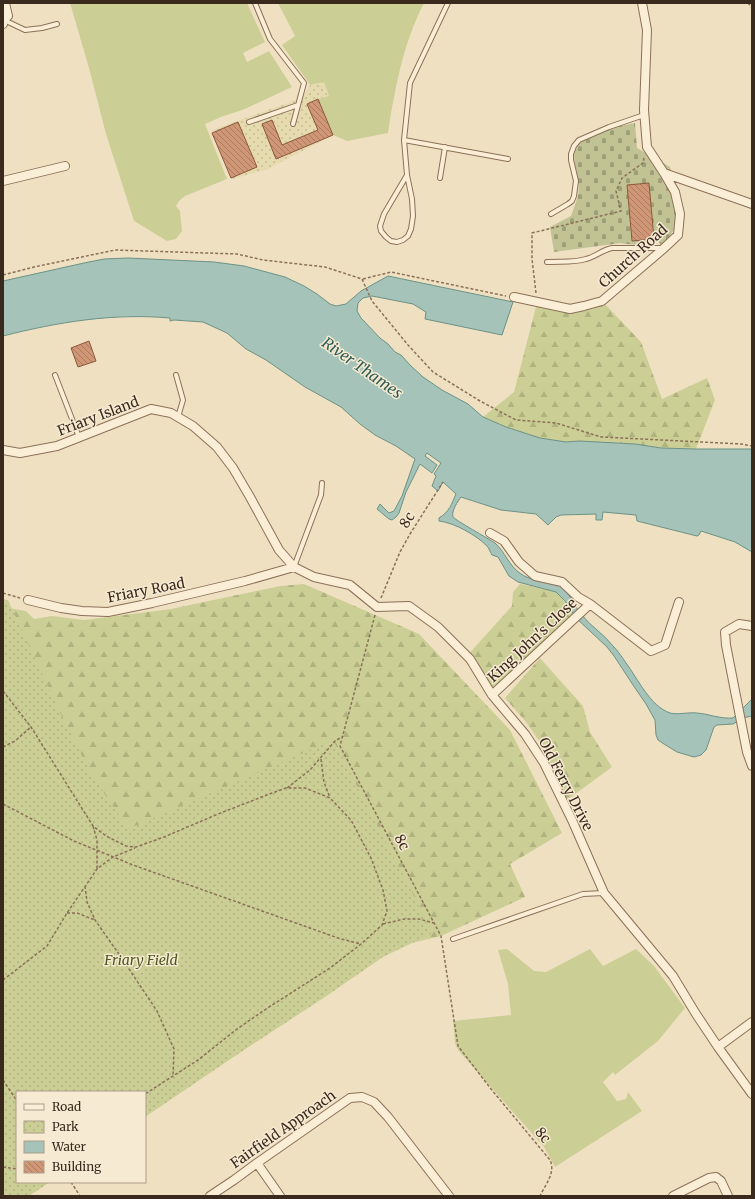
<svg xmlns="http://www.w3.org/2000/svg" width="755" height="1199" viewBox="0 0 755 1199" font-family="Merriweather,serif">
  <style>
    .farmland { fill: url(#farmland-dots) }
    .grass { fill: #cccf95 }
    .forest { fill: url(#forest-firs) }
    .cemetery { fill: url(#cemetery-stones) }
    .park { fill: url(#park-dots) }
    .water { fill: #a5c3b8; stroke: #6b9286 }
    .building { fill: url(#building-back-hatch); stroke: #8c583d }
    .lines { fill: none; stroke-linecap: round; stroke-linejoin: round }
    .lane-casing { stroke: #8b7058; stroke-width: 6 }
    .street-casing { stroke: #8b7058; stroke-width: 10 }
    .path { stroke: #8b7058; stroke-width: 1.5; stroke-dasharray: 3 2; stroke-linecap: butt }
    .lane { stroke: #fbeed6; stroke-width: 4 }
    .street { stroke: #fbeed6; stroke-width: 8 }
    .labels { text-anchor: middle; stroke-width: 3; stroke-linejoin: round; paint-order: stroke }
    .street-label { font-size: 14px; fill: #3a2a1d; stroke: #f7ead2 }
    .park-label { font-size: 14px; font-style: italic; fill: #4d5823; stroke: #f7ead2 }
    .water-label { font-size: 15px; font-style: italic; fill: #2c5b55; stroke: #f7ead2 }
  </style>
  <defs>
    <pattern id="farmland-dots" width="8" height="8" patternUnits="userSpaceOnUse"><rect width="8" height="8" fill="#e6daaf"/><path d="M2 2h.1M6 6h.1" fill="none" stroke="#c6bb96" stroke-width="1.8" stroke-linecap="round"/></pattern>
    <pattern id="forest-firs" width="22" height="20" patternUnits="userSpaceOnUse"><rect width="22" height="20" fill="#cccf95"/><path d="M5 1l3.5 6h-7zM16 11l3.5 6h-7z" fill="#b0b280"/></pattern>
    <pattern id="cemetery-stones" width="16" height="16" patternUnits="userSpaceOnUse"><rect width="16" height="16" fill="#c1c395"/><path d="M2 7V4a2 2 0 0 1 4 0v3zM10 15v-3a2 2 0 0 1 4 0v3z" fill="#9e9f79"/></pattern>
    <pattern id="park-dots" width="8" height="8" patternUnits="userSpaceOnUse"><rect width="8" height="8" fill="#cccf95"/><path d="M2 2h.1M6 6h.1" fill="none" stroke="#b0b280" stroke-width="1.8" stroke-linecap="round"/></pattern>
    <pattern id="building-back-hatch" width="6" height="6" patternUnits="userSpaceOnUse"><rect width="6" height="6" fill="#d09776"/><path d="M-1 5l2 2M0 0l6 6M5-1l2 2" fill="none" stroke="#aa7b60"/></pattern>
  </defs>
  <rect width="100%" height="100%" fill="#f0e0c2"/>
  <path class="farmland" d="M 324,82 L 329,96 L 318,99 L 333,135 L 268,169 L 233,179 L 212,130 L 302,98 L 310,85 Z"/>
  <path class="grass" d="M 70,3 L 247,3 L 265,42 L 243,53 L 247,62 L 269,51 L 292,87 L 245,109 L 221,117 L 205,124 L 227,179 L 185,196 L 180,200 L 176,206 L 180,211 L 182,231 L 176,239 L 167,241 L 134,221 L 106,134 L 89,68 Z
    M 278,3 L 424,3 C 403,44 395,88 388,133 L 347,141 L 333,135 L 318,99 L 329,96 L 324,82 L 310,85 L 282,45 L 295,36 Z
    M 507,949 L 534,971 L 546,972 L 590,949 L 603,966 L 636,949 L 654,966 L 685,1008 L 658,1041 L 615,1075 L 613,1072 L 603,1082 L 617,1101 L 626,1099 L 628,1092 L 642,1111 L 555,1167 L 544,1147 L 458,1050 L 455,1043 L 453,1021 L 511,1015 L 508,984 L 498,950 Z"/>
  <path class="forest" d="M 602,301 L 641,342 L 662,399 L 707,378 L 715,400 L 696,449 L 661,448 L 635,444 L 579,441 L 566,442 L 540,438 L 506,427 L 483,417 L 514,392 L 537,303 L 570,309 Z
    M 304,584 L 419,634 L 510,730 L 562,833 L 510,864 L 525,897 L 441,936 L 387,949 L 139,844 L 3,664 L 3,607 L 26,611 L 34,619 L 52,616 L 84,620 L 171,609 L 280,586 Z
    M 520,584 L 557,592 L 574,615 L 507,686 L 507,688 L 499,694 L 494,690 L 465,658 L 512,606 L 513,592 Z
    M 540,658 L 583,706 L 590,732 L 612,767 L 567,800 L 542,745 L 526,722 L 505,698 Z"/>
  <path class="cemetery" d="M 635,123 L 637,148 L 670,167 L 683,212 L 674,230 L 662,246 L 656,239 C 644,244 634,246 621,243 L 554,252 L 550,227 L 571,216 C 574,207 579,196 579,186 C 579,176 574,166 574,156 C 574,134 619,126 635,123 Z"/>
  <path class="park" d="M 3,599 L 8,600 L 56,704 L 90,772 L 128,829 L 333,740 L 433,933 L 383,957 L 325,997 L 244,1050 L 145,1117 L 145,1092 L 17,1092 L 17,1182 L 50,1182 L 29,1196 L 3,1196 Z"/>
  <path class="water" d="M 128,258 L 214,262 L 244,266 L 285,277 L 304,286 L 317,294 L 330,304 L 336,306 L 346,304 L 361,291 L 388,276 L 513,302 L 502,335 L 425,319 L 426,312 L 413,304 L 372,296 L 363,298 L 358,303 L 357,311 L 361,318 L 380,338 L 388,344 L 395,352 L 401,355 L 411,366 L 423,377 L 442,390 L 468,404 L 483,417 L 506,427 L 540,438 L 566,442 L 579,441 L 635,444 L 661,448 L 696,449 L 752,449 L 752,552 L 735,542 L 701,531 L 699,535 L 697,536 L 637,521 L 636,515 L 603,512 L 602,520 L 596,520 L 596,514 L 561,515 L 556,517 L 548,525 L 536,514 L 501,510 L 461,497 C 458,501 451,511 453,517 C 455,520 489,539 495,543 C 505,552 509,566 521,574 C 531,581 547,582 559,585 C 570,592 573,605 581,614 C 590,626 604,634 613,646 C 618,651 622,657 626,663 C 638,679 650,706 670,713 C 678,715 688,712 697,713 C 709,714 720,719 733,718 L 752,699 L 752,716 L 743,718 L 733,724 L 717,725 L 714,727 L 706,750 L 701,755 L 694,757 L 677,752 L 664,744 L 658,740 L 656,735 L 655,720 L 646,704 L 635,688 L 614,656 L 607,647 L 576,618 L 565,601 L 556,592 L 518,582 L 509,576 L 498,557 L 492,555 C 490,552 489,548 487,546 C 476,535 455,523 439,521 L 439,518 C 450,511 451,505 456,494 L 443,482 L 438,491 L 432,486 L 436,476 L 434,474 L 441,463 L 427,453 L 425,456 L 437,465 L 432,473 L 420,464 L 406,492 L 399,513 L 396,517 L 392,520 L 389,519 L 377,509 L 380,504 L 389,513 L 394,511 L 402,496 L 415,459 L 396,446 L 375,435 L 360,424 L 341,407 L 305,387 L 266,360 L 246,349 L 227,333 L 203,322 L 174,320 L 170,321 L 170,318 C 113,313 58,322 3,336 L 3,281 L 84,263 L 104,259 Z"/>
  <path class="building" d="M 318,99 L 333,135 L 276,159 L 262,124 L 272,120 L 282,145 L 318,130 L 307,104 Z
    M 238,122 L 257,167 L 231,178 L 212,133 Z
    M 649,183 L 654,239 L 632,241 L 627,185 Z
    M 89,341 L 96,361 L 78,367 L 71,348 Z"/>
  <g class="lines">
    <defs>
      <path id="lane" d="M 255,3 L 270,39 L 304,83 L 293,124
        M 4,20 L 25,30 L 42,28 L 57,24
        M 249,122 L 298,105
        M 404,140 L 508,159
        M 407,175 L 384,214 L 380,226 L 381,231 L 386,237 L 391,241 L 397,242 L 403,240 L 408,236 L 411,229 L 413,216 L 412,199 L 407,175 L 404,140 L 410,83 L 448,3
        M 440,178 L 445,147
        M 551,214 L 568,204 L 572,201 L 574,196 L 576,181 L 571,160 L 571,154 L 574,146 L 579,140 L 609,127 L 644,115
        M 547,262 C 560,261 574,263 586,259 C 595,257 602,250 612,248 L 662,248
        M 55,375 L 79,437
        M 176,375 L 183,400 L 178,417
        M 294,567 L 321,495 L 322,483
        M 453,939 L 583,894 L 604,893"/>
      <path id="street" d="M 3,24 L 4,20 L 8,16 L 5,3
        M 664,173 L 752,204
        M 3,181 L 65,166
        M 514,297 L 570,309 L 584,306 L 602,301 L 662,250 L 678,235 L 680,214 L 675,192 L 664,173 L 647,147 L 644,110 L 647,30 L 642,3
        M 3,450 L 20,453 L 57,446 L 151,409 L 171,413 L 193,426 L 217,447 L 233,468 L 250,497 L 279,550 L 294,567 L 314,577 L 350,585 L 377,607 L 409,606 L 438,627 L 470,659 L 492,695 L 525,734 L 544,763 L 572,820 L 604,893 L 673,976 L 696,1014 L 718,1047 L 752,1094
        M 490,533 L 504,541 L 519,562 L 535,576 L 562,582 L 578,597 L 590,604 L 492,695
        M 28,600 L 61,608 L 82,611 L 108,612 L 152,603 L 245,581 L 294,567
        M 590,604 L 651,651 L 665,645 L 679,602
        M 752,626 L 739,624 L 725,632 L 726,645 L 747,752 L 752,766
        M 718,1047 L 752,1022
        M 257,1163 L 280,1196
        M 210,1196 L 234,1180 L 257,1163 L 350,1098 L 362,1097 L 374,1102 L 388,1117 L 449,1196
        M 673,1196 L 709,1178 L 716,1177 L 721,1181 L 728,1196"/>
    </defs>
    <use href="#lane" class="lane-casing"/>
    <use href="#street" class="street-casing"/>
    <path class="path" d="M 748,3 L 752,8
      M 3,275 L 34,267 L 115,250 L 237,254 L 263,260 L 325,267 L 362,279 L 372,301 L 408,345 L 433,372 L 480,401 L 516,420 L 556,423 L 601,437 L 741,444 L 752,446
      M 363,279 L 391,272 L 506,296
      M 536,293 L 532,259 L 532,233 L 621,211 L 616,191 L 622,178 L 643,163 L 644,158
      M 3,593 L 20,598
      M 381,598 L 400,552 L 410,534 L 443,482
      M 375,615 L 340,746 L 441,936 L 458,1046 L 491,1089 L 550,1160 C 556,1173 545,1185 540,1196
      M 3,691 L 31,727 L 93,826 L 106,836 L 126,846 L 136,847 L 164,837 L 218,814 L 272,793 L 286,788 L 305,788 L 330,798 L 351,820 L 371,858 L 383,890 L 387,911 L 382,925 L 361,944 L 330,968 L 266,1009 L 237,1029 L 198,1060 L 145,1094
      M 3,747 L 15,741 L 31,727
      M 321,759 L 324,782 L 330,798
      M 287,788 L 310,770 L 335,741 L 342,737
      M 3,804 L 74,841 L 133,865 L 338,938 L 361,944
      M 93,826 L 97,840 L 97,869
      M 85,886 L 87,902 L 95,920 L 121,957 L 157,1011 L 174,1049 L 173,1076
      M 67,913 L 77,913 L 95,920
      M 383,924 L 404,919 L 419,919 L 434,923
      M 3,980 L 47,946 L 67,913 L 97,869 L 113,857 L 135,848
      M 3,1080 L 17,1101
      M 3,1167 L 17,1169
      M 71,1182 L 80,1196"/>
    <use href="#lane" class="lane"/>
    <use href="#street" class="street"/>
  </g>
  <g class="labels">
    <g class="street-label">
      <text transform="translate(633 256) rotate(-42)" y="5">Church Road</text>
      <text transform="translate(98 416) rotate(-21)" y="5">Friary Island</text>
      <text transform="translate(407 520) rotate(-58)" y="5">8c</text>
      <text transform="translate(146 590) rotate(-11)" y="5">Friary Road</text>
      <text transform="translate(532 640) rotate(-43)" y="5">King John's Close</text>
      <text transform="translate(566 784) rotate(63)" y="5">Old Ferry Drive</text>
      <text transform="translate(402 842) rotate(62)" y="5">8c</text>
      <text transform="translate(283 1129) rotate(-35)" y="5">Fairfield Approach</text>
      <text transform="translate(543 1135) rotate(50)" y="5">8c</text>
    </g>
    <g class="park-label">
      <text x="141" y="965">Friary Field</text>
    </g>
    <g class="water-label">
      <text transform="translate(362 368) rotate(35)" y="5">River Thames</text>
    </g>
  </g>
  <rect width="755" height="1199" fill="none" stroke="#3a2a1d" stroke-width="8"/>
  <rect x="16" y="1091" width="130" height="92" fill="#f7ead2" stroke="#ab9d8a"/>
  <rect x="24" y="1104" width="20" height="6" fill="#fbeed6" stroke="#ab9d8a"/>
  <text x="52" y="1111" font-size="12" fill="#3a2a1d">Road</text>
  <rect x="24" y="1121" width="20" height="12" fill="url(#park-dots)" stroke="#ab9d8a"/>
  <text x="52" y="1131" font-size="12" fill="#3a2a1d">Park</text>
  <rect x="24" y="1141" width="20" height="12" fill="#a5c3b8" stroke="#ab9d8a"/>
  <text x="52" y="1151" font-size="12" fill="#3a2a1d">Water</text>
  <rect x="24" y="1161" width="20" height="12" fill="url(#building-back-hatch)" stroke="#ab9d8a"/>
  <text x="52" y="1171" font-size="12" fill="#3a2a1d">Building</text>
</svg>
